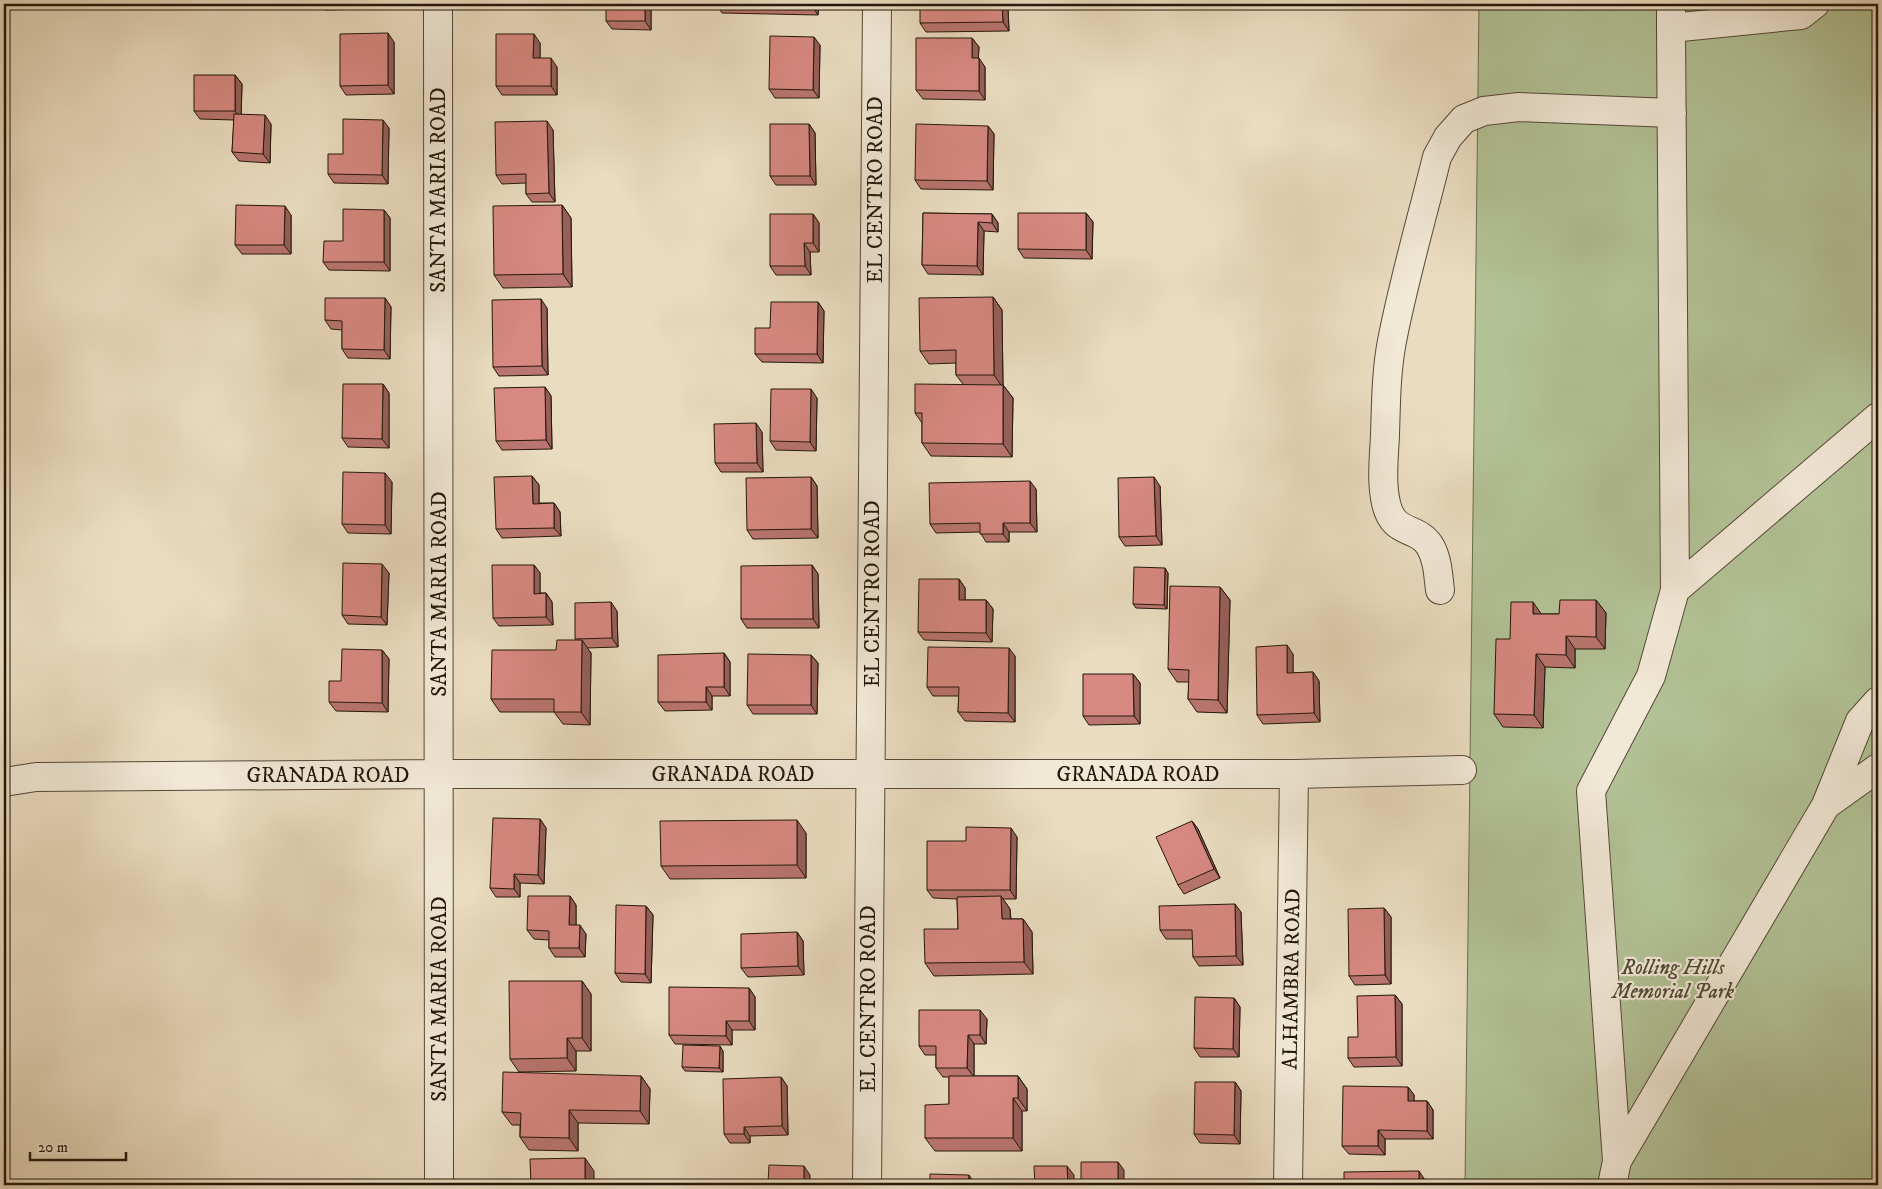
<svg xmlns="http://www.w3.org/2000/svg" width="1882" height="1189" viewBox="0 0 1882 1189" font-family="'IM FELL DW Pica',serif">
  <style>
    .green { fill: #b2c296; stroke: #6a6c50 }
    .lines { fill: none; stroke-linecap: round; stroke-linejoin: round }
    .minor-casing { stroke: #554838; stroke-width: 30 }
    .minor { stroke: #f1e8d6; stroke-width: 28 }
    .wall { fill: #b9756f; stroke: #23170a }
    .shaded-wall { fill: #965f5a; stroke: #23170a }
    .building { fill: #d78881; stroke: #23170a }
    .labels { text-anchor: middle; stroke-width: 4.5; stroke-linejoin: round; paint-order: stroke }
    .street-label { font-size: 21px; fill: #23170a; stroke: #f1e8d6 }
    .park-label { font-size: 21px; font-style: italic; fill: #4e4a34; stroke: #f1e8d6 }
  </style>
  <rect width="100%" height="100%" fill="#eadcc0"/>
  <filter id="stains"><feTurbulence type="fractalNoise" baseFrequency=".004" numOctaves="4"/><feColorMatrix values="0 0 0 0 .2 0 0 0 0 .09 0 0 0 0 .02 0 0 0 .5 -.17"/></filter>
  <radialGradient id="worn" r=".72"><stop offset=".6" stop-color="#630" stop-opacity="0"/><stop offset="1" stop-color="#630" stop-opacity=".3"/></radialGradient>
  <path class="green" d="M 1479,4 L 1878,4 L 1878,1185 L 1465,1185 Z"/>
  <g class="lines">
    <defs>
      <path id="minor" d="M 438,4 L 439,1185
        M 1671,4 L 1671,28 L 1801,15 L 1815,4
        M 1671,28 L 1675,590 L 1878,417
        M 1440,590 C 1438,575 1438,560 1430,546 C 1417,525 1393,536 1386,503 C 1381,482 1384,457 1385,435 C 1386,404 1386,372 1392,341 C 1404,279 1422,218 1437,157 L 1448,137 L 1464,119 L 1484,111 L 1519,107 L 1672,113
        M 4,782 L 36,777 L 439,774 L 1294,774 L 1462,770
        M 1826,805 L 1878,768
        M 1617,1161 L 1826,805 L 1860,721 L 1878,701
        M 867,1185 L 877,4
        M 1288,1185 L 1294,774
        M 1612,1185 L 1617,1161 L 1591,791 L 1651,676 L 1675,590"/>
    </defs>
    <use href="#minor" class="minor-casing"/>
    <use href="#minor" class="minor"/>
  </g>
  <path class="wall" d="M 321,4 L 390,4 L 390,8 L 325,10 Z
    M 499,4 L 558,4 L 558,8 L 502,7 Z
    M 651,4 L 651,30 L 612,29 L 606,21 Z
    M 716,4 L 819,4 L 818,15 L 722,13 Z
    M 1008,9 L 1009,31 L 926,32 L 920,23 Z
    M 972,38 L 979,47 L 978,58 L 985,67 L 985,100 L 923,99 L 916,90 Z
    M 394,42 L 394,94 L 346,95 L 340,86 Z
    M 540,43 L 540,58 L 557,67 L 557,95 L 502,95 L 496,86 Z
    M 820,45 L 819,98 L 775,98 L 769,89 Z
    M 235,75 L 242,84 L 241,114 L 271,124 L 270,163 L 239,161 L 232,152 L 234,120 L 200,119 L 194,111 Z
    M 809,124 L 815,133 L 816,185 L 776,185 L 770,176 Z
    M 988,126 L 994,134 L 993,190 L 921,189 L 915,180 Z
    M 389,128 L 388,184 L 334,183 L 328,174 L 343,154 Z
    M 553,130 L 555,202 L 532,202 L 526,194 L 526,183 L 502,184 L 496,175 Z
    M 562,205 L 571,218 L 572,287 L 503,288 L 494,275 Z
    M 384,210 L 390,218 L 390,271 L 329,270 L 323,262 L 343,241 Z
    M 923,213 L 992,214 L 998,223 L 998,232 L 984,231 L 983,275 L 928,274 L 922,265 Z
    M 1086,213 L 1093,222 L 1092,259 L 1024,258 L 1018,249 Z
    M 813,214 L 819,223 L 819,252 L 810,252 L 811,275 L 776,275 L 770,266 Z
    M 291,215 L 291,254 L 242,254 L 235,245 Z
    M 993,297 L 1002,310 L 1003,385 L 1013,398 L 1012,457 L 931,456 L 922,443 L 922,423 L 915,413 L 963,384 L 956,375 L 956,363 L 929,364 L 920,351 Z
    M 385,298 L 391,307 L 390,359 L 348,358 L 342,349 L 342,330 L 331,329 L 325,320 Z
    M 818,302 L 824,311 L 823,363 L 762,362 L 755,354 L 770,328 Z
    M 547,308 L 548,375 L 499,376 L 493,367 Z
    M 383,384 L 389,393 L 389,448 L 348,447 L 342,438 Z
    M 545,387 L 551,396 L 552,449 L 502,450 L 496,441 Z
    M 817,398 L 816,451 L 776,450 L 770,441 Z
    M 762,432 L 763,472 L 721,472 L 715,463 Z
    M 532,476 L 539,485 L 539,503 L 554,503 L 560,512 L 561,536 L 502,538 L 496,529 Z
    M 811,477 L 817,486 L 818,538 L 753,539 L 747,530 Z
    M 392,482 L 391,534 L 348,533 L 342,524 Z
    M 1160,486 L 1162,545 L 1125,546 L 1119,537 Z
    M 1036,489 L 1037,532 L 1009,532 L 1009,542 L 986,542 L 980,532 L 936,533 L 930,524 Z
    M 534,565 L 540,573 L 540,593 L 546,593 L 552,602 L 553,625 L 499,626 L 493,618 Z
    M 812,565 L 818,574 L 819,628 L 747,628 L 741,619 Z
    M 389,573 L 387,625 L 348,624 L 342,615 Z
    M 1168,573 L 1167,609 L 1136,608 L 1133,604 Z
    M 959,579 L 965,588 L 965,600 L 986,600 L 993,609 L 992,642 L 924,640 L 918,632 Z
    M 1220,587 L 1230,600 L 1227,713 L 1197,712 L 1188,699 L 1189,682 L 1177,682 L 1168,669 Z
    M 1596,600 L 1606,613 L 1605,649 L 1575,649 L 1575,668 L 1545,667 L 1543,728 L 1503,727 L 1494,714 L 1541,614 L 1559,614 Z
    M 617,611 L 618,647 L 587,648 L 591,653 L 590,725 L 563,724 L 554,712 L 500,712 L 491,699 L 576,640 L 575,639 Z
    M 382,650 L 389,659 L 388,712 L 336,711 L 329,702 Z
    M 724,653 L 730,662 L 730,696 L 712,696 L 712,710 L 665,711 L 658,702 Z
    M 1293,654 L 1293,673 L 1313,672 L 1319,681 L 1320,722 L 1263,724 L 1257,715 Z
    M 811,655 L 818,663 L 817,714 L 753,714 L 747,705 Z
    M 1015,656 L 1015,722 L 965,721 L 958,712 L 959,696 L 933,696 L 927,687 Z
    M 1133,674 L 1140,683 L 1140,724 L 1089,725 L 1083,716 Z
    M 540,819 L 546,828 L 544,884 L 520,883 L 520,897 L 496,897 L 490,888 Z
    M 1192,821 L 1198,829 L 1220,878 L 1184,894 L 1178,885 Z
    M 806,833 L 806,878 L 670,879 L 661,866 Z
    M 1017,837 L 1016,899 L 1003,899 L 1010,909 L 1011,919 L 1023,919 L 1032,932 L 1033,974 L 934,976 L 925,963 L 958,929 L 957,899 L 933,898 L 927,890 L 966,841 Z
    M 570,896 L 576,905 L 576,925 L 586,934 L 585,957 L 555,957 L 549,948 L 549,940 L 534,939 L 527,930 Z
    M 646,906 L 653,915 L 651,983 L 621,982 L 615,973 Z
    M 1384,908 L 1391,917 L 1391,984 L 1355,985 L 1349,976 Z
    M 1241,912 L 1243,965 L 1199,966 L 1193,957 L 1193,939 L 1166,939 L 1160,930 Z
    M 797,932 L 803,941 L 804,975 L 748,977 L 741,968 Z
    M 582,981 L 591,994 L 591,1051 L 576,1051 L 576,1071 L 519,1072 L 510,1059 Z
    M 749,988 L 755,997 L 755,1030 L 732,1030 L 732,1045 L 675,1044 L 669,1035 Z
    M 1395,995 L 1402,1004 L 1402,1066 L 1354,1067 L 1348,1058 L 1358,1037 Z
    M 1234,998 L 1240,1007 L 1239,1057 L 1200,1057 L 1194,1048 Z
    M 987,1019 L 986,1044 L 974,1044 L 974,1076 L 1018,1076 L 1027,1089 L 1027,1111 L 1022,1111 L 1022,1151 L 935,1151 L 925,1138 L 949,1104 L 949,1077 L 943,1077 L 936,1068 L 936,1055 L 925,1055 L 919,1046 Z
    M 723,1051 L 723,1072 L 685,1071 L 682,1067 Z
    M 641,1076 L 650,1089 L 649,1124 L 578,1123 L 578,1151 L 529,1150 L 520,1137 L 520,1125 L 512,1125 L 502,1112 Z
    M 781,1077 L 787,1086 L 788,1135 L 750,1136 L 750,1143 L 730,1143 L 724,1134 Z
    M 1235,1082 L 1241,1091 L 1240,1144 L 1200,1143 L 1194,1134 Z
    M 1408,1087 L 1414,1095 L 1414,1101 L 1427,1101 L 1433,1110 L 1433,1139 L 1385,1139 L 1385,1155 L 1349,1154 L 1342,1146 Z"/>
  <path class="shaded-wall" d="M 645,4 L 651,4 L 651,30 L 645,21 Z
    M 812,4 L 819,4 L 818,15 L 812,6 Z
    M 1002,4 L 1005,4 L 1008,9 L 1009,31 L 1003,22 Z
    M 388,33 L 394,42 L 394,94 L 388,85 Z
    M 534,34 L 540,43 L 540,67 L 533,58 Z
    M 814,37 L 820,45 L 819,98 L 813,90 Z
    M 972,38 L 979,47 L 978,67 L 972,58 Z
    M 551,58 L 557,67 L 557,95 L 551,86 Z
    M 979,58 L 985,67 L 985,100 L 979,91 Z
    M 235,75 L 242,84 L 241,120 L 235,111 Z
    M 265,115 L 271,124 L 270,163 L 263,154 Z
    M 383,120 L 389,128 L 388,184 L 382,175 Z
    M 547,121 L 553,130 L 555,202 L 549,193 Z
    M 809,124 L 815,133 L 816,185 L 810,176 Z
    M 988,126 L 994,134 L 993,190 L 987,181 Z
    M 562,205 L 571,218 L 572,287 L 563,274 Z
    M 285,206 L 291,215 L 291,254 L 284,245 Z
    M 384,210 L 390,218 L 390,271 L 384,262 Z
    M 1086,213 L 1093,222 L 1092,259 L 1086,250 Z
    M 813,214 L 819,223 L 819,252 L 813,243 Z
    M 992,214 L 998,223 L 998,232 L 992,223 Z
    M 978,222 L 984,231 L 983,275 L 977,266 Z
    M 804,243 L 810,252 L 811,275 L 805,266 Z
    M 993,297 L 1002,310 L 1003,388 L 994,375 Z
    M 385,298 L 391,307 L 390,359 L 384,350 Z
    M 541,299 L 547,308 L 548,375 L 542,366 Z
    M 818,302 L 824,311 L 823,363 L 817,354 Z
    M 383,384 L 389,393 L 389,448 L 382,439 Z
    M 1003,385 L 1013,398 L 1012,457 L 1003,444 Z
    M 545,387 L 551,396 L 552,449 L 546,440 Z
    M 811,389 L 817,398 L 816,451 L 810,442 Z
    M 756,423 L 762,432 L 763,472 L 757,463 Z
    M 385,473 L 392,482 L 391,534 L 385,525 Z
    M 532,476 L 539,485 L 539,512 L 533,504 Z
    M 811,477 L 817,486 L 818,538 L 811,529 Z
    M 1154,477 L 1160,486 L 1162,545 L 1156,536 Z
    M 1030,481 L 1036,489 L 1037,532 L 1030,523 Z
    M 554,503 L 560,512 L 561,536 L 554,528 Z
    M 1003,523 L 1009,532 L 1009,542 L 1003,534 Z
    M 382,564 L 389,573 L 387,625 L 381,617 Z
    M 534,565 L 540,573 L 540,602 L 534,594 Z
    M 812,565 L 818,574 L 819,628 L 813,619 Z
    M 1165,568 L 1168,573 L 1167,609 L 1164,605 Z
    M 959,579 L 965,588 L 965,609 L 959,600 Z
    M 1220,587 L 1230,600 L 1227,713 L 1218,700 Z
    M 546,593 L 552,602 L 553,625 L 546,617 Z
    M 986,600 L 993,609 L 992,642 L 986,633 Z
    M 1596,600 L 1606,613 L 1605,649 L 1596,637 Z
    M 611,602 L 617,611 L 618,647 L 612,638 Z
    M 1533,602 L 1542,615 L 1533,614 Z
    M 1566,636 L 1575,649 L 1575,668 L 1566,655 Z
    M 582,640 L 591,653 L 590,725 L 581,712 Z
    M 1287,645 L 1293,654 L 1293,682 L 1287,673 Z
    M 1009,648 L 1015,656 L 1015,722 L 1008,713 Z
    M 382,650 L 389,659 L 388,712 L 382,703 Z
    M 724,653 L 730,662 L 730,696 L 724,687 Z
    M 1536,654 L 1545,667 L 1543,728 L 1534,715 Z
    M 811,655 L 818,663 L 817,714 L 811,705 Z
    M 1313,672 L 1319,681 L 1320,722 L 1314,713 Z
    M 1133,674 L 1140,683 L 1140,724 L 1134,716 Z
    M 706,687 L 712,696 L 712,710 L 706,702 Z
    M 540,819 L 546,828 L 544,884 L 538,875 Z
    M 797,820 L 806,833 L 806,878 L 797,865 Z
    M 1192,821 L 1198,829 L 1220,878 L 1214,869 Z
    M 1011,828 L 1017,837 L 1016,899 L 1010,890 Z
    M 514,874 L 520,883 L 520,897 L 514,889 Z
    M 570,896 L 576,905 L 576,934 L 569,925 Z
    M 1001,896 L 1010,909 L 1011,932 L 1002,919 Z
    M 1235,904 L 1241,912 L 1243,965 L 1236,956 Z
    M 646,906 L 653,915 L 651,983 L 645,974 Z
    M 1384,908 L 1391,917 L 1391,984 L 1385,975 Z
    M 1023,919 L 1032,932 L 1033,974 L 1024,962 Z
    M 580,925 L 586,934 L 585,957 L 579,948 Z
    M 797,932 L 803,941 L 804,975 L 798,966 Z
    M 582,981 L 591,994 L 591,1051 L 582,1038 Z
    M 749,988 L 755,997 L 755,1030 L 749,1021 Z
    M 1395,995 L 1402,1004 L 1402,1066 L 1396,1057 Z
    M 1234,998 L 1240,1007 L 1239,1057 L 1233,1049 Z
    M 980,1010 L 987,1019 L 986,1044 L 980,1035 Z
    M 726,1021 L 732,1030 L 732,1045 L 726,1036 Z
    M 968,1035 L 974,1044 L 974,1077 L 967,1068 Z
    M 567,1038 L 576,1051 L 576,1071 L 567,1058 Z
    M 720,1046 L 723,1051 L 723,1072 L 719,1068 Z
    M 641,1076 L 650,1089 L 649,1124 L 640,1111 Z
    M 1018,1076 L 1027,1089 L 1027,1111 L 1018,1098 Z
    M 781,1077 L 787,1086 L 788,1135 L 782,1126 Z
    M 1235,1082 L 1241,1091 L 1240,1144 L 1234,1135 Z
    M 1408,1087 L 1414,1095 L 1414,1110 L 1408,1101 Z
    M 1013,1098 L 1022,1111 L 1022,1151 L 1013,1138 Z
    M 1427,1101 L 1433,1110 L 1433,1139 L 1427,1131 Z
    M 569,1110 L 578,1123 L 578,1151 L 569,1138 Z
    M 744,1127 L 750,1136 L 750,1143 L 744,1134 Z
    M 1378,1130 L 1385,1139 L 1385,1155 L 1378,1146 Z
    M 585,1158 L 594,1171 L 594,1185 L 585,1185 Z
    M 1118,1162 L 1124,1170 L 1124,1185 L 1118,1185 Z
    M 804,1166 L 810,1175 L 810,1185 L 804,1185 Z
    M 1067,1166 L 1074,1175 L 1074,1185 L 1068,1185 Z
    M 1419,1171 L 1425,1180 L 1425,1185 L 1419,1185 Z
    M 969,1175 L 975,1184 L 975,1185 L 968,1185 Z"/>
  <path class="building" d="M 606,4 L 645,4 L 645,21 L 606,21 Z
    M 716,4 L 812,4 L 812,6 Z
    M 920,4 L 1002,4 L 1003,22 L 920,23 Z
    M 388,33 L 388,85 L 340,86 L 340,34 Z
    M 496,34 L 534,34 L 533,58 L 551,58 L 551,86 L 496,86 Z
    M 770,36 L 814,37 L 813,90 L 769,89 Z
    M 916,38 L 972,38 L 972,58 L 979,58 L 979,91 L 916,90 Z
    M 194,75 L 235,75 L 235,111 L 194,111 Z
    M 234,114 L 265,115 L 263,154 L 232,152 Z
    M 343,119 L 383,120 L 382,175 L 328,174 L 328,154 L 343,154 Z
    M 547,121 L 549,193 L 526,194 L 526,174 L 496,175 L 495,122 Z
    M 770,124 L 809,124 L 810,176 L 770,176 Z
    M 916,124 L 988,126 L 987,181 L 915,180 Z
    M 236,205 L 285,206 L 284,245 L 235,245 Z
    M 562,205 L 563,274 L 494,275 L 493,206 Z
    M 343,209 L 384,210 L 384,262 L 323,262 L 324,241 L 343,241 Z
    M 923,213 L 992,214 L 992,223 L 978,222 L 977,266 L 922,265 Z
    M 1018,213 L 1086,213 L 1086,250 L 1018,249 Z
    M 770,214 L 813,214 L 813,243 L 804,243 L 805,266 L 770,266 Z
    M 993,297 L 994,375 L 956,375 L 956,350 L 920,351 L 919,298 Z
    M 325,298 L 385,298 L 384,350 L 342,349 L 342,321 L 325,320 Z
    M 541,299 L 542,366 L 493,367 L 492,300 Z
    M 771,302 L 818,302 L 817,354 L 755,354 L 755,328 L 770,328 Z
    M 343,384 L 383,384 L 382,439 L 342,438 Z
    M 915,384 L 1003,385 L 1003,444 L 922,443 L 922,413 L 915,413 Z
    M 545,387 L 546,440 L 496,441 L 494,388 Z
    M 771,389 L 811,389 L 810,442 L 770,441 Z
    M 756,423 L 757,463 L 715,463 L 714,424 Z
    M 343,472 L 385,473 L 385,525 L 342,524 Z
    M 532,476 L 533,504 L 554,503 L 554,528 L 496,529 L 494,477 Z
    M 811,477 L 811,529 L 747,530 L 746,478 Z
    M 1154,477 L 1156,536 L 1119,537 L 1118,478 Z
    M 1030,481 L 1030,523 L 1003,523 L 1003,534 L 980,534 L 980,523 L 930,524 L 929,483 Z
    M 343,563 L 382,564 L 381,617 L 342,615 Z
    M 492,565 L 534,565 L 534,594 L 546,593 L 546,617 L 493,618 Z
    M 812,565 L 813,619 L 741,619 L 741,566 Z
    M 1134,567 L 1165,568 L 1164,605 L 1133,604 Z
    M 919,579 L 959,579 L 959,600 L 986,600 L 986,633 L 918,632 Z
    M 1170,586 L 1220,587 L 1218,700 L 1188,699 L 1189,670 L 1168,669 Z
    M 1560,600 L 1596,600 L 1596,637 L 1566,636 L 1566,655 L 1536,654 L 1534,715 L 1494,714 L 1496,639 L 1510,639 L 1511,602 L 1533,602 L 1533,614 L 1559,614 Z
    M 611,602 L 612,638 L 575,639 L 575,603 Z
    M 557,640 L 582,640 L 581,712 L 554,712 L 554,699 L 491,699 L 492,650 L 556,650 Z
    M 1287,645 L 1287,673 L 1313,672 L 1314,713 L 1257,715 L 1256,647 Z
    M 928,647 L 1009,648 L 1008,713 L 958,712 L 959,687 L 927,687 Z
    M 342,649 L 382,650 L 382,703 L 329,702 L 329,681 L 341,681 Z
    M 724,653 L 724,687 L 706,687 L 706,702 L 658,702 L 658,655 Z
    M 748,654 L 811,655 L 811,705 L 747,705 Z
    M 1083,674 L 1133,674 L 1134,716 L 1083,716 Z
    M 493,818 L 540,819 L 538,875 L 514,874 L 514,889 L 490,888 Z
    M 797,820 L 797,865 L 661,866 L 660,821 Z
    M 1192,821 L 1214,869 L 1178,885 L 1156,837 Z
    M 966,827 L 1011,828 L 1010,890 L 927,890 L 927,841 L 966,841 Z
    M 528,896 L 570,896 L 569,925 L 580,925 L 579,948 L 549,948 L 549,931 L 527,930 Z
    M 1001,896 L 1002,919 L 1023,919 L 1024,962 L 925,963 L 924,929 L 958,929 L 957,897 Z
    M 1235,904 L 1236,956 L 1193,957 L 1192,930 L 1160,930 L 1159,906 Z
    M 616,905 L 646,906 L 645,974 L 615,973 Z
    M 1384,908 L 1385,975 L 1349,976 L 1348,909 Z
    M 797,932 L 798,966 L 741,968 L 741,934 Z
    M 509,981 L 582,981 L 582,1038 L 567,1038 L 567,1058 L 510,1059 Z
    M 669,987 L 749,988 L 749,1021 L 726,1021 L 726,1036 L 669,1035 Z
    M 1395,995 L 1396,1057 L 1348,1058 L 1348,1037 L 1358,1037 L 1357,996 Z
    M 1195,997 L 1234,998 L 1233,1049 L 1194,1048 Z
    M 919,1010 L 980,1010 L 980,1035 L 968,1035 L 967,1068 L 936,1068 L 936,1046 L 919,1046 Z
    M 683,1045 L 720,1046 L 719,1068 L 682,1067 Z
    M 503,1072 L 641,1076 L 640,1111 L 569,1110 L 569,1138 L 520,1137 L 521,1113 L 502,1112 Z
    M 949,1076 L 1018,1076 L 1018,1098 L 1013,1098 L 1013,1138 L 925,1138 L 925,1105 L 949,1104 Z
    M 781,1077 L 782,1126 L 744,1127 L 744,1134 L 724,1134 L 723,1079 Z
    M 1195,1082 L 1235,1082 L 1234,1135 L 1194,1134 Z
    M 1343,1086 L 1408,1087 L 1408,1101 L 1427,1101 L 1427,1131 L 1378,1130 L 1378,1146 L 1342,1146 Z
    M 585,1158 L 585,1185 L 531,1185 L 530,1159 Z
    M 1081,1162 L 1118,1162 L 1118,1185 L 1081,1185 Z
    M 769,1165 L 804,1166 L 804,1185 L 716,1185 L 716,1181 L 768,1182 Z
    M 1034,1166 L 1067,1166 L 1068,1185 L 1035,1185 Z
    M 1419,1171 L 1419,1185 L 1344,1185 L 1344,1172 Z
    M 930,1174 L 969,1175 L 968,1185 L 930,1185 Z"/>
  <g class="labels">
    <g class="street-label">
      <text transform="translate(438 190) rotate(-90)" y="7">SANTA MARIA ROAD</text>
      <text transform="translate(875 190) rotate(-90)" y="7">EL CENTRO ROAD</text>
      <text transform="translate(439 594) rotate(-90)" y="7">SANTA MARIA ROAD</text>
      <text transform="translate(872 594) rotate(-90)" y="7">EL CENTRO ROAD</text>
      <text x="733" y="781">GRANADA ROAD</text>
      <text x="1138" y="781">GRANADA ROAD</text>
      <text x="328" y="782">GRANADA ROAD</text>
      <text transform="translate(1291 979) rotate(-89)" y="7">ALHAMBRA ROAD</text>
      <text transform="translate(439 999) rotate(-90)" y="7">SANTA MARIA ROAD</text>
      <text transform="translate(868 999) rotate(-90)" y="7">EL CENTRO ROAD</text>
    </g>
    <g class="park-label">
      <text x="1673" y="974">Rolling Hills<tspan x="1673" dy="24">Memorial Park</tspan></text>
    </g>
  </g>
  <rect width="1882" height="1189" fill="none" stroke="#eadcc0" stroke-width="20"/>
  <rect x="5" y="5" width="1872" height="1179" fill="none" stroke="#23170a" stroke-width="2.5"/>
  <rect x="10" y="10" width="1862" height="1169" fill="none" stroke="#23170a"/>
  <path d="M30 1152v8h96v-8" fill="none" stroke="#23170a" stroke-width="2.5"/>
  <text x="38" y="1152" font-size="15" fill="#23170a" stroke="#f1e8d6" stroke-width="4" paint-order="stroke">20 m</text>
  <rect width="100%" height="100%" filter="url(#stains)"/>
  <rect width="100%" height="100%" fill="url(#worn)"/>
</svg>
